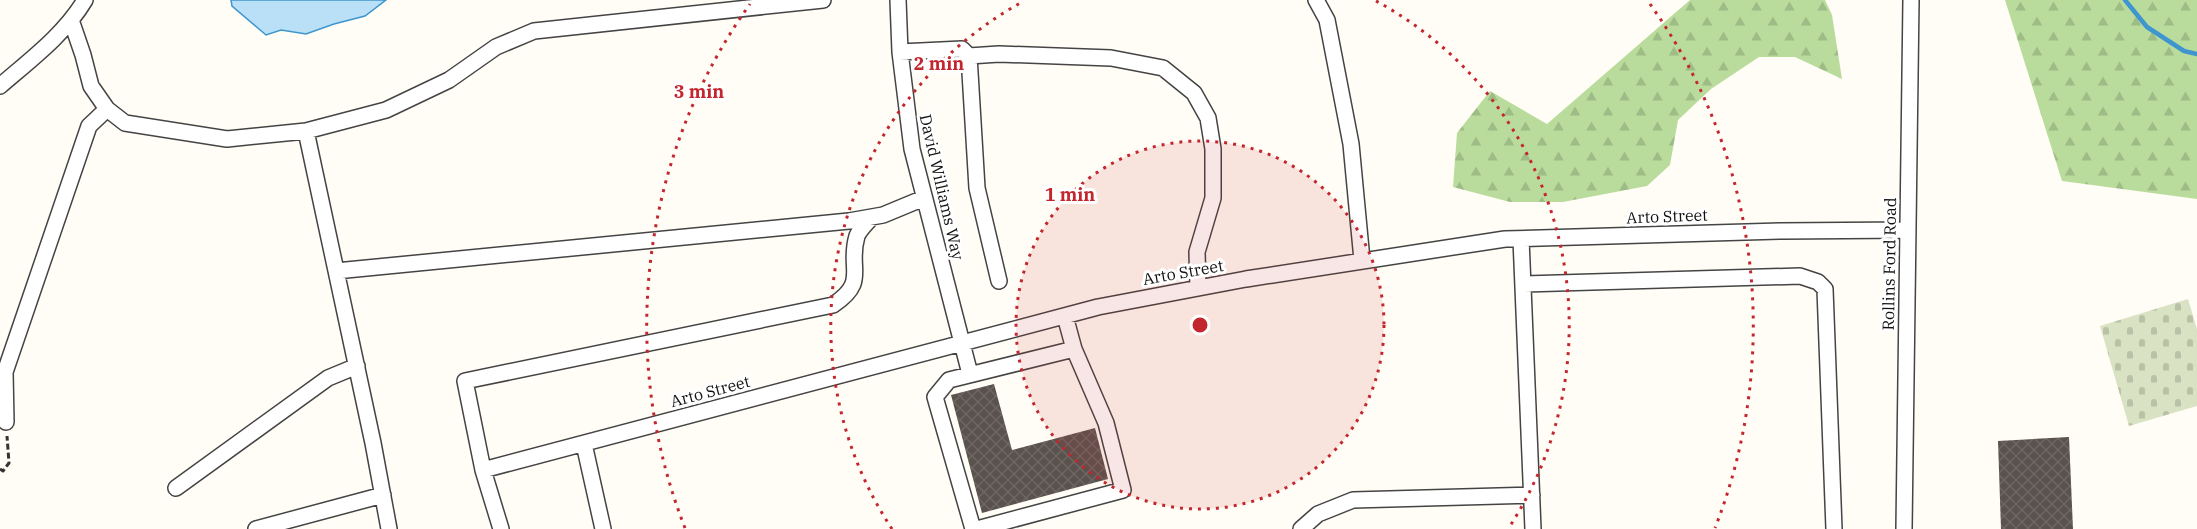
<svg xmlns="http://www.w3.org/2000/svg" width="2197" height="529" viewBox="0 0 2197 529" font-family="'IBM Plex Serif',serif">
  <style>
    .forest { fill: url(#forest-firs) }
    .cemetery { fill: url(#cemetery-stones) }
    .water { fill: #b9e0f7; stroke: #3f96cf; stroke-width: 1.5 }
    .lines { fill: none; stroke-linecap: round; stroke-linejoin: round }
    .stream { stroke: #3f96cf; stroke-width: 4.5 }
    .building { fill: url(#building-cross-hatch) }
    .minor-casing { stroke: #444; stroke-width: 18 }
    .path { stroke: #333; stroke-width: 3; stroke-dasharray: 6 3; stroke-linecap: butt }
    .minor { stroke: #fff; stroke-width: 15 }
    .ring { fill: none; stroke: #c4262e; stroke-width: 3; stroke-dasharray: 3 6 }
    .labels { text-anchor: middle; stroke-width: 6; stroke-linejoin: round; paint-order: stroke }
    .street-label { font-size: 16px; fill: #111; stroke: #fff }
    .centre { fill: #c4262e; stroke: #fff; stroke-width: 3 }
    .ring-label { font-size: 18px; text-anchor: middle; font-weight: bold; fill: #c4262e; stroke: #fff; stroke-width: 6; stroke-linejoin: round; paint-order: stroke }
  </style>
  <defs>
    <pattern id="forest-firs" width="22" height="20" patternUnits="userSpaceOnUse" patternTransform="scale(1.5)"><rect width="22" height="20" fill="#b9dc9c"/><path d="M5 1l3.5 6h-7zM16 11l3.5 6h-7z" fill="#9ebc85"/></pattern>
    <pattern id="cemetery-stones" width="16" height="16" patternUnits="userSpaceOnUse" patternTransform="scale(1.5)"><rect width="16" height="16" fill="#d9e3c4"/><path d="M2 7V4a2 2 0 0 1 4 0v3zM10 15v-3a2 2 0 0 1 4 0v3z" fill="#b9c2a7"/></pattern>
    <pattern id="building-cross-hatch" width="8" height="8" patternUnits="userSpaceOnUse" patternTransform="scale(1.5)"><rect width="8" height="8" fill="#5a524d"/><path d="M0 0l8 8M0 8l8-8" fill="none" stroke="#6d6662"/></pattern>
  </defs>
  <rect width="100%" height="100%" fill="#fffdf5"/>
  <path class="forest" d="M 1690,0 L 1825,0 L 1832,15 L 1842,79 L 1795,57 L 1759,57 L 1711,89 L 1678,120 L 1670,165 L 1647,186 L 1563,202 L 1510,202 L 1453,187 L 1457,133 L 1490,91 L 1547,124 Z
    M 2005,0 L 2197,0 L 2197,199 L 2062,181 Z"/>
  <path class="cemetery" d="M 2188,299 L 2197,329 L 2197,406 L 2129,426 L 2100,326 Z"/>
  <path class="water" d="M 231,0 L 386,0 L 365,16 L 334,24 L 306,34 L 281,30 L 266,35 L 232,6 Z"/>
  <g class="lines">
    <path class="stream" d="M 2125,0 L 2147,27 L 2184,51 L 2197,54"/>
  </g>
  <path class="building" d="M 994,384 L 1012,450 L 1095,428 L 1108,479 L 982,513 L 951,395 Z
    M 2069,437 L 2073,529 L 2001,529 L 1998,441 Z"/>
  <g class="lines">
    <defs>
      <path id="minor" d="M 898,0 L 900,52 L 912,149 L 970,374
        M 1316,0 L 1327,20 L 1351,144 L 1362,260
        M 71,20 L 83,55 L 91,86 L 107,109 L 125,123 L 227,139 L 306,131 L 373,443 L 389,529
        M 900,52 L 962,49 L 969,56 L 977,188 L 999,281
        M 969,56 L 999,54 L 1111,58 L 1163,68 L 1194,93 L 1208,118 L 1213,149 L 1213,198 L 1197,252 L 1198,288
        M 0,86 C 30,60 64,35 85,0
        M 306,131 L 386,110 L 449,80 L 496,47 L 534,31 L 823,0
        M 1521,239 L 1533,529
        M 336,271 L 849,221 L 883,215 L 924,198
        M 1524,284 L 1800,276 L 1818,282 L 1825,289 L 1834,529
        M 1065,316 L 1074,349
        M 6,422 L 5,372 L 89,126 L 107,109
        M 584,444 L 603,529
        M 483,470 L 1098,307 L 1246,279 L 1505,239 L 1782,231 L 1907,230
        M 176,488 L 328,378 L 357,366
        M 256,529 L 383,495
        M 501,529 L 483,470 L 465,381 L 833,305 C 869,281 847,269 857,236 C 860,229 867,223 872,217
        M 973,529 L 935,397 L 949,380 L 1074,349 L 1106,423 L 1123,490 L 977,529
        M 1301,529 L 1318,514 L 1353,500 L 1532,495
        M 1904,529 L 1911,0"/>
    </defs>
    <use href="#minor" class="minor-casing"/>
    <path class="path" d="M 0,469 L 3,471 L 9,463 L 7,436"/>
    <use href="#minor" class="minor"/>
  </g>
  <circle cx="1200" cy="325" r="184" fill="#c4262e" fill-opacity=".12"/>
  <g class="ring">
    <circle cx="1200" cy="325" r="184"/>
    <path d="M892 529A369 369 0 0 1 1024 1M1376 1A369 369 0 0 1 1508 529"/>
    <path d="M685 528A553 553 0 0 1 750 4M1650 4A553 553 0 0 1 1715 528"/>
  </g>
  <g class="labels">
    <g class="street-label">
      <text transform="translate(942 187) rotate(77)" y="6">David Williams Way</text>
      <text transform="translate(1667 216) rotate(-2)" y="6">Arto Street</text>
      <text transform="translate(1889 264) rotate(-89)" y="6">Rollins Ford Road</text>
      <text transform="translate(1183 272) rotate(-10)" y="6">Arto Street</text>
      <text transform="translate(710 391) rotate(-15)" y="6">Arto Street</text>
    </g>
  </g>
  <circle cx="1200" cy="325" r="9" class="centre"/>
  <g class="ring-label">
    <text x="939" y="70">2 min</text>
    <text x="699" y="98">3 min</text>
    <text x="1070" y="201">1 min</text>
  </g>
</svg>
